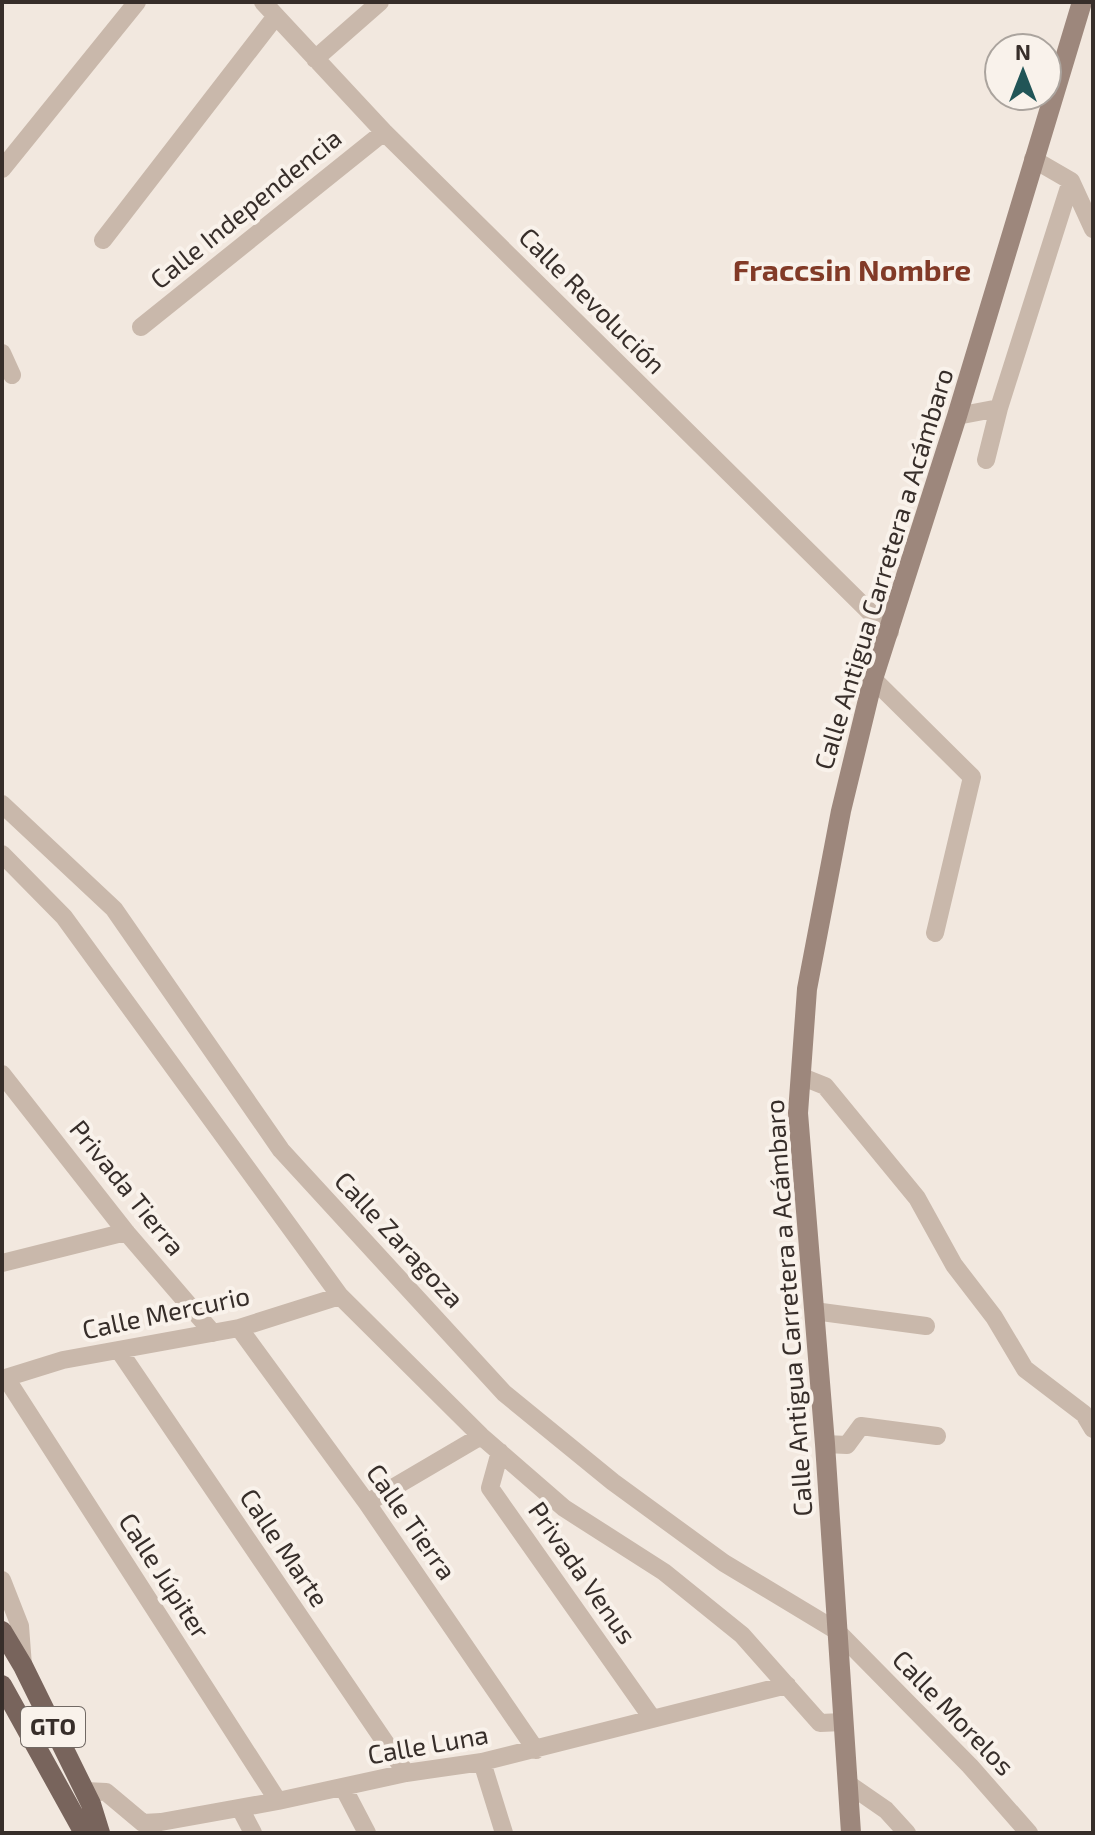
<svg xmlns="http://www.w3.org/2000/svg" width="1095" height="1835" viewBox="0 0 1095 1835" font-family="'Exo 2',sans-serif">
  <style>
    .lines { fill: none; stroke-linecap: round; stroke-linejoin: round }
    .street { stroke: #c9b8ab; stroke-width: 18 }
    .secondary { stroke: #9d877c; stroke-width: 20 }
    .primary { stroke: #78645c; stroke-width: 20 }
    .labels { text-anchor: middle; stroke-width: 8; stroke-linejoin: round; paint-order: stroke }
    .shield { fill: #f9f2eb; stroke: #716964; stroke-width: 2 }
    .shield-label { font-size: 24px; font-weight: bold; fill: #372e2a }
    .street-label { font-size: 26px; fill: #372e2a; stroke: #f9f2eb }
    .quarter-label { font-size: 30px; font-weight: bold; fill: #823a27; stroke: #f9f2eb }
  </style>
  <rect width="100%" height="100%" fill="#f2e8df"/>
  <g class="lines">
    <path class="street" d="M 263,2 L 384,132 L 890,632
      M 315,59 L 380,2
      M 1033,159 L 1071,181 L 1093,229
      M 2,169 L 137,2
      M 103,240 L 276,16
      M 141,327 L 384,132
      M 2,353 L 12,375
      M 957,416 L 999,408
      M 986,460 L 999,408 L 1071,181
      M 873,679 L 972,777 L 935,933
      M 2,804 L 114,909 L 281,1150 L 504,1393 L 613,1482 L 724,1563 L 837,1631 L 970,1766 L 1029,1833
      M 2,854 L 64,917 L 340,1296 L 481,1436 L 564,1508 L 664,1572 L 742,1635 L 820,1723 L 843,1722
      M 2,1074 L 126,1232 L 213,1333
      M 800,1076 L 825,1086 L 917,1198 L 954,1265 L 994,1317 L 1025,1369 L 1084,1414 L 1093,1429
      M 2,1263 L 126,1232
      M 814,1311 L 926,1326
      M 239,1328 L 367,1503 L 536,1750
      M 120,1352 L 406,1773
      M 6,1378 L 278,1801
      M 2,1379 L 63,1360 L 239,1328 L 340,1296
      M 825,1444 L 847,1445 L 861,1426 L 937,1436
      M 500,1452 L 490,1488 L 652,1718
      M 367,1503 L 481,1436
      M 2,1580 L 20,1626 L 23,1666
      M 482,1762 L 504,1833
      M 847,1783 L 886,1810 L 907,1833
      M 343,1787 L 367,1833
      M 85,1791 L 106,1792 L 143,1823 L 161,1822 L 278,1801 L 406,1773 L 482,1762 L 787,1685
      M 240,1808 L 253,1833"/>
    <path class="secondary" d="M 851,1833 L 825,1444 L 798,1113 L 807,989 L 841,811 L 873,679 L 957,416 L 1082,2"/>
    <path class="primary" d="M 2,1631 L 23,1666 L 91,1804 L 100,1833
      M 2,1685 L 84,1833"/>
  </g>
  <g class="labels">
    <rect class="shield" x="21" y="1707" width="64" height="40" rx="6"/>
    <g class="shield-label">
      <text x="53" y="1735">GTO</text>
    </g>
    <g class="street-label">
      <text transform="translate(246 209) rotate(-39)" y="9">Calle Independencia</text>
      <text transform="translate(592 301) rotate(45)" y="9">Calle Revolución</text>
      <text transform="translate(884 569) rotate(-73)" y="9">Calle Antigua Carretera a Acámbaro</text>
      <text transform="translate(127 1188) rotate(51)" y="9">Privada Tierra</text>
      <text transform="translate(399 1240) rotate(47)" y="9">Calle Zaragoza</text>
      <text transform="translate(789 1308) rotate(-94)" y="9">Calle Antigua Carretera a Acámbaro</text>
      <text transform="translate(166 1313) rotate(-12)" y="9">Calle Mercurio</text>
      <text transform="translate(411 1522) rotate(55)" y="9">Calle Tierra</text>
      <text transform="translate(284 1548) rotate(56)" y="9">Calle Marte</text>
      <text transform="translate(582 1573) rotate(55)" y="9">Privada Venus</text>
      <text transform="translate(164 1576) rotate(57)" y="9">Calle Júpiter</text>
      <text transform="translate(953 1713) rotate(46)" y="9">Calle Morelos</text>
      <text transform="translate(428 1745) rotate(-10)" y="9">Calle Luna</text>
    </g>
    <g class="quarter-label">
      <text x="852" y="281">Fraccsin Nombre</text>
    </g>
  </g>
  <rect width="1095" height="1835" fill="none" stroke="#372e2a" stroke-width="8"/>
  <g transform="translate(1023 72)"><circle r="38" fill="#f9f2eb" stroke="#aba49e" stroke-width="2"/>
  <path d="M0-6L14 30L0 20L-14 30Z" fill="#215557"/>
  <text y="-12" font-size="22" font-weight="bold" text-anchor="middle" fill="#372e2a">N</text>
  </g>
</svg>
